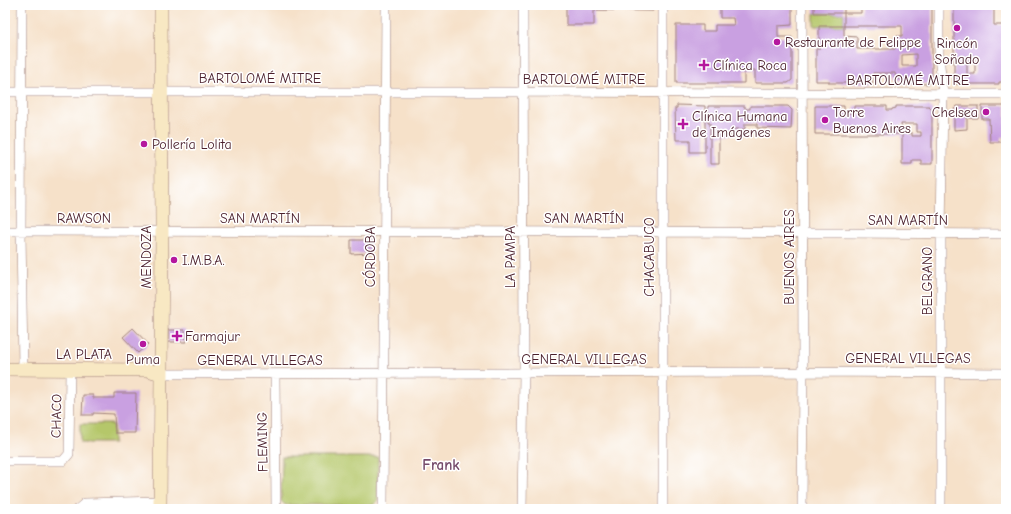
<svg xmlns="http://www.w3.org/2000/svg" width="1011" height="514" viewBox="0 0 1011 514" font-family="'Comic Neue',sans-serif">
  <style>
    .green { fill: #b5c76a; stroke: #80734a }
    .building { fill: #c9a0e1; fill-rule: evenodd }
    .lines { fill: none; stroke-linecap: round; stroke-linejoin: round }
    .street-casing { stroke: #a0807a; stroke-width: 10 }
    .secondary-casing { stroke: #a0807a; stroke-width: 14 }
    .street { stroke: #fff; stroke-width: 9 }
    .secondary { stroke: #f8e8c3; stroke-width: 13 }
    .poi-dot { fill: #b5179e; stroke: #fff; stroke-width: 1.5 }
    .labels { text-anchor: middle; stroke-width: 3; stroke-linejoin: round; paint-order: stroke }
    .poi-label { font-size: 14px; fill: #4a1f2b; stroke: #fff; text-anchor: start }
    .street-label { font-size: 14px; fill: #4a1f2b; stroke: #fff }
    .neighbourhood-label { font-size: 15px; font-weight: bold; fill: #764c6b; stroke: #fff }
  </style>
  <rect width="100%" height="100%" fill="#fff"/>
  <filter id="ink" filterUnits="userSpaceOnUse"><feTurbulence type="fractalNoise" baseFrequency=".025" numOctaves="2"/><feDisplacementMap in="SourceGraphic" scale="8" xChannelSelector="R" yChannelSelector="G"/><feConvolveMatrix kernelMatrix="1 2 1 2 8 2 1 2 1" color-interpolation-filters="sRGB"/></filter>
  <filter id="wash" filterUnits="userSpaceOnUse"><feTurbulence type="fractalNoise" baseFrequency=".012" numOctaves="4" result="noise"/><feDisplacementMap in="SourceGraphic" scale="16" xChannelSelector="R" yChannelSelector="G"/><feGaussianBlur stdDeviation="0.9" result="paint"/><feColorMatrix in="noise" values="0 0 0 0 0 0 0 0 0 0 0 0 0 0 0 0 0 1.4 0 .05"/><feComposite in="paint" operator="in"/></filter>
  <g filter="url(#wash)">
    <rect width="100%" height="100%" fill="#f6e1c9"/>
    <path class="green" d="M 814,13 L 844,13 L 844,26 L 814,26 Z
      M 80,424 L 113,424 L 113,443 L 80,443 Z
      M 282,457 L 378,457 L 378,501 L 376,503 L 373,505 L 285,505 L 281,501 Z"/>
    <g id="blocks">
      <path class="building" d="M 566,5 L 653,5 L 653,11 L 594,10 L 594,25 L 566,25 Z
        M 720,5 L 792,5 L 792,25 L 778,26 L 778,37 L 792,37 L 792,80 L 788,83 L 755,83 L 755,70 L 744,70 L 744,83 L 676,83 L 676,25 L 703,25 L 703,31 L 715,31 L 715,25 L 734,25 L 733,18 L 720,18 Z
        M 814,5 L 844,5 L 844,13 L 814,13 Z
        M 861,5 L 932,5 L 932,81 L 929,84 L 902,83 L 902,79 L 896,79 L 895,73 L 873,73 L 873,83 L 829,83 L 829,81 L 816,81 L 816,49 L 819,49 L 819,26 L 844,26 L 844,13 L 861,13 ZM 844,26 L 902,26 L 902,36 L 895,36 L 895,49 L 857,49 L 857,37 L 844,36 ZM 916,54 L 916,66 L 902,66 L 902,55 Z
        M 954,5 L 994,5 L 994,25 L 1006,25 L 1006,82 L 999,82 L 999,84 L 954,84 ZM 967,60 L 975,60 L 975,74 L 967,74 Z
        M 677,105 L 705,106 L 705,152 L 690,152 L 690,140 L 676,140 L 675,108 L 677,108 Z
        M 708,106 L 745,106 L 745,109 L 750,109 L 750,106 L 788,106 L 792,110 L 791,129 L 757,128 L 757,124 L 745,124 L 745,129 L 732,129 L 732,135 L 719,136 L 719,164 L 710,164 L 710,123 L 708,123 Z
        M 815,106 L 844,106 L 844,113 L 854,113 L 854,106 L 887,106 L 887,110 L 892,110 L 892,109 L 896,108 L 896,106 L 929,106 L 932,109 L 932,164 L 921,164 L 921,160 L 912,160 L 912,164 L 902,164 L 902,134 L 815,134 ZM 901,124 L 917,124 L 917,132 L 921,132 L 921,136 L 912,136 L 912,133 L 902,133 Z
        M 957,106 L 978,106 L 978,118 L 967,118 L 967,129 L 954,130 L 954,109 Z
        M 982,106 L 1006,106 L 1006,137 L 1001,137 L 1001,142 L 990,142 L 989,119 L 982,119 Z
        M 351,240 L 370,240 L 370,253 L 351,254 Z
        M 133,328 L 148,344 L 138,353 L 123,337 Z
        M 168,330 L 185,330 L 186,342 L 168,342 Z
        M 114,393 L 136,393 L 135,433 L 115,433 L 114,414 L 93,413 L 93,415 L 82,415 L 83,395 L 93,395 L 93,398 L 114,398 Z"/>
    </g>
  </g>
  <g filter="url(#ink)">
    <use href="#blocks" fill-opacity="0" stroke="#a0807a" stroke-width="1"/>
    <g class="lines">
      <defs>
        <path id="street" d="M 22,5 L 21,232 L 23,369
          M 802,5 L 803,372 L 802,509
          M 939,5 L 939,56 L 943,94 L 941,234 L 941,509
          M 5,92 L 524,92 L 1006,94
          M 5,231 L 663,232 L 1006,234
          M 161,374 L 803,372 L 1006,373
          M 275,374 L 276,509
          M 5,461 L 63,461 L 69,454 L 70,370
          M 78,509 L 85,503 L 160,501
          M 383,509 L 386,5
          M 522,509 L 524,373 L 523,5
          M 663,509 L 663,5"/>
        <path id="secondary" d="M 5,369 L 148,370 L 161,374
          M 160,509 L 162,232 L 161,5"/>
      </defs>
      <use href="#street" class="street-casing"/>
      <use href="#secondary" class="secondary-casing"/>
      <use href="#street" class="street"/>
      <use href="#secondary" class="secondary"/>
    </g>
  </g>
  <g class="poi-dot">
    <circle cx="957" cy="28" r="4"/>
    <circle cx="777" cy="42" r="4"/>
    <path d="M702 59h4v4h4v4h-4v4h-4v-4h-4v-4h4z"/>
    <circle cx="986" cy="112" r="4"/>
    <circle cx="825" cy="120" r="4"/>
    <path d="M681 118h4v4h4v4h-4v4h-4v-4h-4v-4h4z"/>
    <circle cx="144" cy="144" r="4"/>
    <circle cx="174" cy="260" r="4"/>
    <path d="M175 330h4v4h4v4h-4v4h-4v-4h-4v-4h4z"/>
    <circle cx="143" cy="344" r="4"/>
  </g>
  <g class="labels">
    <g class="poi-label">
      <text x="785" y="47">Restaurante de Felippe</text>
      <text x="957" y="48" text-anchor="middle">Rincón<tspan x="957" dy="16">Soñado</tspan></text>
      <text x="713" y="70">Clínica Roca</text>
      <text x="833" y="117">Torre<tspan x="833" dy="16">Buenos Aires</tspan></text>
      <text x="978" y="117" text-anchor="end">Chelsea</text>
      <text x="692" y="121">Clínica Humana<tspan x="692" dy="16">de Imágenes</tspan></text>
      <text x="152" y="149">Pollería Lolita</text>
      <text x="182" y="265">I.M.B.A.</text>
      <text x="185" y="341">Farmajur</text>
      <text x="143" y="364" text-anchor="middle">Puma</text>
    </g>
    <g class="street-label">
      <text x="260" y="83">BARTOLOMÉ MITRE</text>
      <text x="584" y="84">BARTOLOMÉ MITRE</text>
      <text x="908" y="85">BARTOLOMÉ MITRE</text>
      <text x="84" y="223">RAWSON</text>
      <text x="260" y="223">SAN MARTÍN</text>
      <text x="584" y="223">SAN MARTÍN</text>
      <text x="908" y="225">SAN MARTÍN</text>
      <text transform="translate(146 257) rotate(-90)" y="5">MENDOZA</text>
      <text transform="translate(370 257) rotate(-90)" y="5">CÓRDOBA</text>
      <text transform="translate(510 257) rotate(-90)" y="5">LA PAMPA</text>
      <text transform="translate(649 257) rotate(-90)" y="5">CHACABUCO</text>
      <text transform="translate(789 257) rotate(-90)" y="5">BUENOS AIRES</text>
      <text transform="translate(927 281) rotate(-90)" y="5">BELGRANO</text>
      <text x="84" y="359">LA PLATA</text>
      <text x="908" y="363">GENERAL VILLEGAS</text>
      <text x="584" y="364">GENERAL VILLEGAS</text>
      <text x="260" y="365">GENERAL VILLEGAS</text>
      <text transform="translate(56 416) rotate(-89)" y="5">CHACO</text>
      <text transform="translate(262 442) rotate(-91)" y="5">FLEMING</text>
    </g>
    <g class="neighbourhood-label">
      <text x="441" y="470">Frank</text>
    </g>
  </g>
  <rect width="1011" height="514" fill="none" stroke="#fff" stroke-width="20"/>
</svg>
